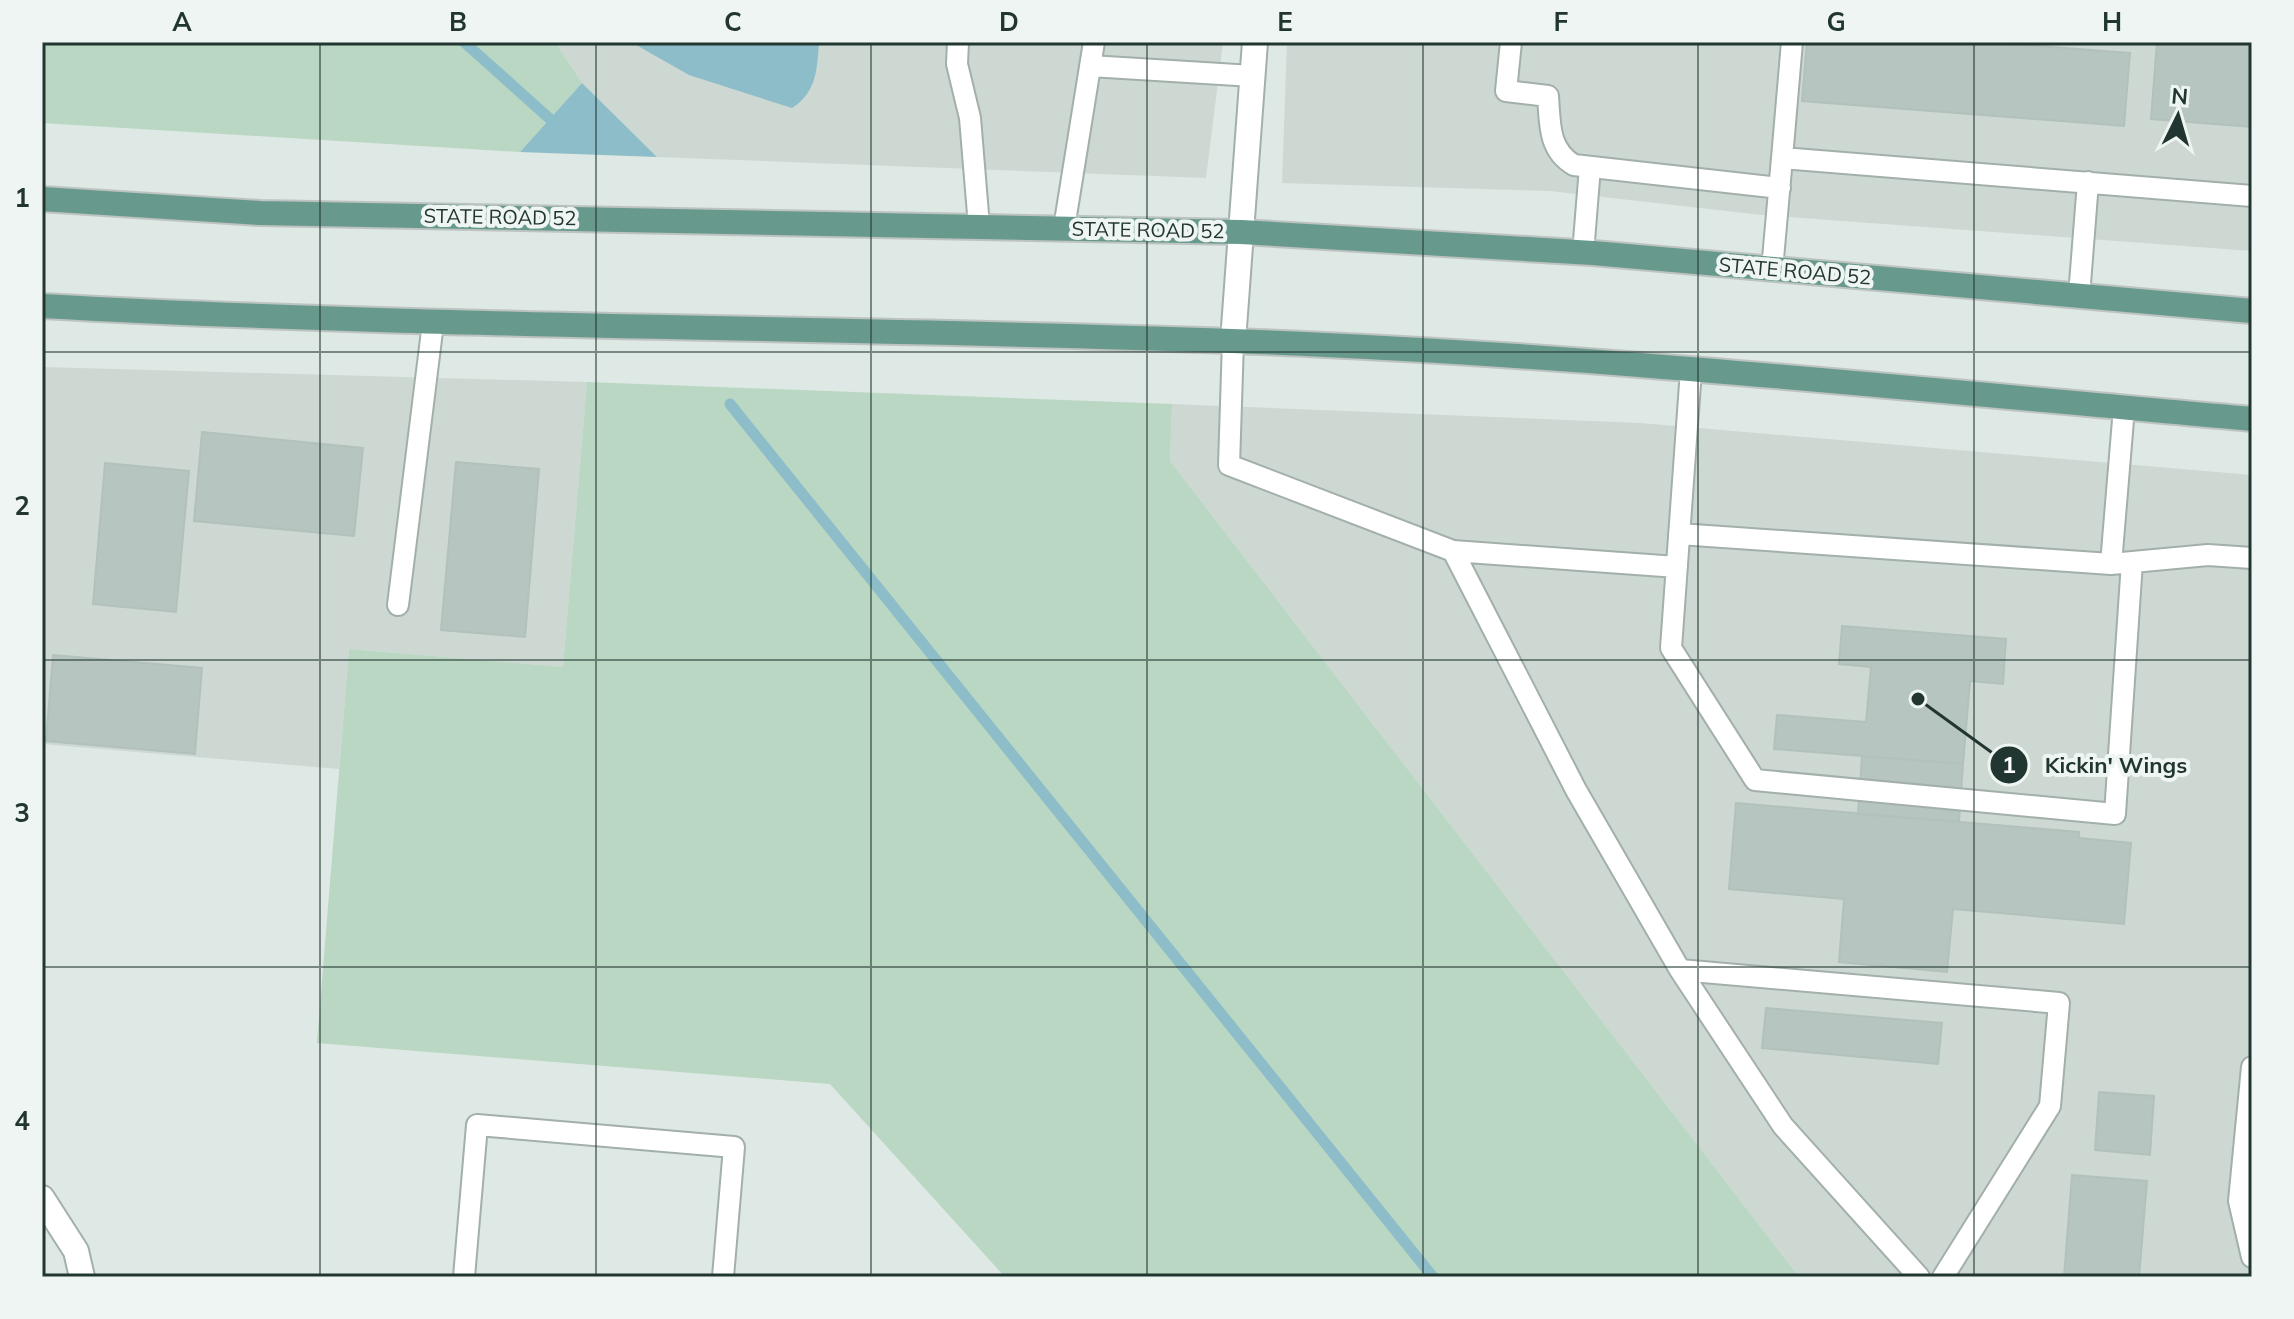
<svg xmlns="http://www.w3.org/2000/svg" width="2294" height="1319" viewBox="0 0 2294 1319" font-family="Mulish,sans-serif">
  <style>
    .built { fill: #cdd8d3 }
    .green { fill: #b9d7c2 }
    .water { fill: #8cbdc8 }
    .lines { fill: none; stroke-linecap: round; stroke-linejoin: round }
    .stream { stroke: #8cbdc8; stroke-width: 11 }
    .building { fill: #b7c5c0; stroke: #b2c1bb; stroke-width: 2 }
    .lane-casing { stroke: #a2afab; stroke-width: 24 }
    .street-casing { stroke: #a2afab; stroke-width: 28 }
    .primary-casing { stroke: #bdc3c1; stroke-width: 28 }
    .lane { stroke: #fff; stroke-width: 20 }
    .street { stroke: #fff; stroke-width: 24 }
    .primary { stroke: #68998d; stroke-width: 24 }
    .grid { fill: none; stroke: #223631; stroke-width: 2; stroke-opacity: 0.55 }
    .labels { text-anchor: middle; stroke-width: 8; stroke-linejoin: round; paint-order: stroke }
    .street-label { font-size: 20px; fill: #223631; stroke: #eef5f2 }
    .leader { fill: none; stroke: #223631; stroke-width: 3 }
    .callout-dot { fill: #223631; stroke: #eef5f2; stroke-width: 3 }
    .mark-label { font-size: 24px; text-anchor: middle; font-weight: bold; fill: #fff }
    .callout-label { font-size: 22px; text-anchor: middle; font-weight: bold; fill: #223631; stroke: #eef5f2; stroke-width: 8; stroke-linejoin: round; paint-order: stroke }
    .neatline { fill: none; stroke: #223631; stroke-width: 3 }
    .grid-label { font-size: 26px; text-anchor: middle; font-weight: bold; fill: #223631 }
  </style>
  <rect width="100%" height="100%" fill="#dee8e4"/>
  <path class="built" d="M 555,42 L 1223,42 L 1206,178 L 657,157 L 582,83 Z
    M 1287,42 L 2252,42 L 2252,251 L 1762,215 L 1550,191 L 1282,183 Z
    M 42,367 L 587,382 L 563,667 L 349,649 L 339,769 L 42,744 Z
    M 1172,404 L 1640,423 L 2252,475 L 2252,1277 L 1799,1277 L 1170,461 Z"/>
  <path class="green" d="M 42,42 L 555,42 L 582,83 L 520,152 L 42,123 Z
    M 587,382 L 1172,404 L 1170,461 L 1799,1277 L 1005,1277 L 830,1084 L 317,1043 L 349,649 L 563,667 Z"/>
  <path class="water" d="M 631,42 L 819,42 C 817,69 817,92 792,108 L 689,75 Z
    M 582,83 L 657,157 L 520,152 Z"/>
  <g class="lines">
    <path class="stream" d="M 464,42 L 560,128
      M 730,404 L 1433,1277"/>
  </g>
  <path class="building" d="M 1807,42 L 1986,42 L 2130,53 L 2124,126 L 1802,101 Z
    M 2157,42 L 2252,42 L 2252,127 L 2151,119 Z
    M 202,432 L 363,448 L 354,536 L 194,521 Z
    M 456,462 L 539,469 L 525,637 L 441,630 Z
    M 105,463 L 189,471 L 176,612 L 93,604 Z
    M 1842,626 L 2006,639 L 2003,684 L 1970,681 L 1963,764 L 1774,749 L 1777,715 L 1866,722 L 1871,667 L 1839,664 Z
    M 53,655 L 202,668 L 195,754 L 46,741 Z
    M 1862,756 L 1963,764 L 1959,822 L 1858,814 Z
    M 1736,803 L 2079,832 L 2079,838 L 2131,843 L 2124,924 L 1953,909 L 1947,972 L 1839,962 L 1844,899 L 1729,889 Z
    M 1766,1008 L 1942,1023 L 1938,1064 L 1762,1048 Z
    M 2099,1092 L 2154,1096 L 2150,1155 L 2095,1150 Z
    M 2072,1175 L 2147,1181 L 2139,1277 L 2064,1277 Z"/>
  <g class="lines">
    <defs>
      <path id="lane" d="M 958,42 L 957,64 L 970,118 L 979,226
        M 1511,42 L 1506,91 L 1548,96 C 1550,123 1548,150 1574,165 L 1780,188
        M 1792,42 L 1782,158 L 2252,196
        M 1090,66 L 1253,76
        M 1064,228 L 1094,42
        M 1583,253 L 1590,167
        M 1772,270 L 1782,158
        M 2079,296 L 2088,182
        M 1233,341 L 1229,465 L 1453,551 L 1677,567
        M 1691,370 L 1671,648 L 1755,780 L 2115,814 L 2132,562
        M 1679,534 L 2111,564 L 2208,555 L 2252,558
        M 1453,551 L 1576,790 L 1680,970 L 1783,1126 L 1919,1277
        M 2111,564 L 2124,408
        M 398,605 L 433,323
        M 1680,970 L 2059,1003 L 2050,1106 L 1943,1277
        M 2252,1067 L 2239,1201 L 2252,1257
        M 464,1277 L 477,1125 L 734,1147 L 723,1277"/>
      <path id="street" d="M 1233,341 L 1255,42
        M 42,1198 L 76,1251 L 82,1277"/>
      <path id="primary" d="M 42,199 L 260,213 L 1241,232 L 1593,253 L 2252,311
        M 42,306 C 438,328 835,327 1232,341 C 1573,353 1912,389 2252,419"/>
    </defs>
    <use href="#lane" class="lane-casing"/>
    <use href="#street" class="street-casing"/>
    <use href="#primary" class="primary-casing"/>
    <use href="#lane" class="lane"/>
    <use href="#street" class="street"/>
    <use href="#primary" class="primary"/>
  </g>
  <path class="grid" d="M 320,42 L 320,1277M 596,42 L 596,1277M 871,42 L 871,1277M 1147,42 L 1147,1277M 1423,42 L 1423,1277M 1698,42 L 1698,1277M 1974,42 L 1974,1277M 42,352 L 2252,352M 42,660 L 2252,660M 42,967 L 2252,967"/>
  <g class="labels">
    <g class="street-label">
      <text transform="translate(500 217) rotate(1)" y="7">STATE ROAD 52</text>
      <text transform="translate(1148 230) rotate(1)" y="7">STATE ROAD 52</text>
      <text transform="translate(1795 271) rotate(5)" y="7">STATE ROAD 52</text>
    </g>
  </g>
  <path class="leader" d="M1918 699L2009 765"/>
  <g class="callout-dot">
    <circle cx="1918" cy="699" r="8"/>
    <circle cx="2009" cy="765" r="20"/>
  </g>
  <g class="mark-label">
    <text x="2009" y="773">1</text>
  </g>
  <g class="callout-label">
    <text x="2116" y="773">Kickin' Wings</text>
  </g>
  <rect width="2294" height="1319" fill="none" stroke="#eef5f2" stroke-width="88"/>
  <g transform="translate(2178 116) rotate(5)" stroke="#eef5f2" stroke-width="6" paint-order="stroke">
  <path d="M0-6L14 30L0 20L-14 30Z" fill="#223631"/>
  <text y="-12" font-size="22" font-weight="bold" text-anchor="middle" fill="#223631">N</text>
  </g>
  <rect x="44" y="44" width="2206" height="1231" class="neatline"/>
  <g class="grid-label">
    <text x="182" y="31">A</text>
    <text x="458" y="31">B</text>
    <text x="733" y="31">C</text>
    <text x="1009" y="31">D</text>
    <text x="1285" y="31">E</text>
    <text x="1561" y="31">F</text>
    <text x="1836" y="31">G</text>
    <text x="2112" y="31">H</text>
    <text x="22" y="207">1</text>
    <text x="22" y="515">2</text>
    <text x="22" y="822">3</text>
    <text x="22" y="1130">4</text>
  </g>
</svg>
